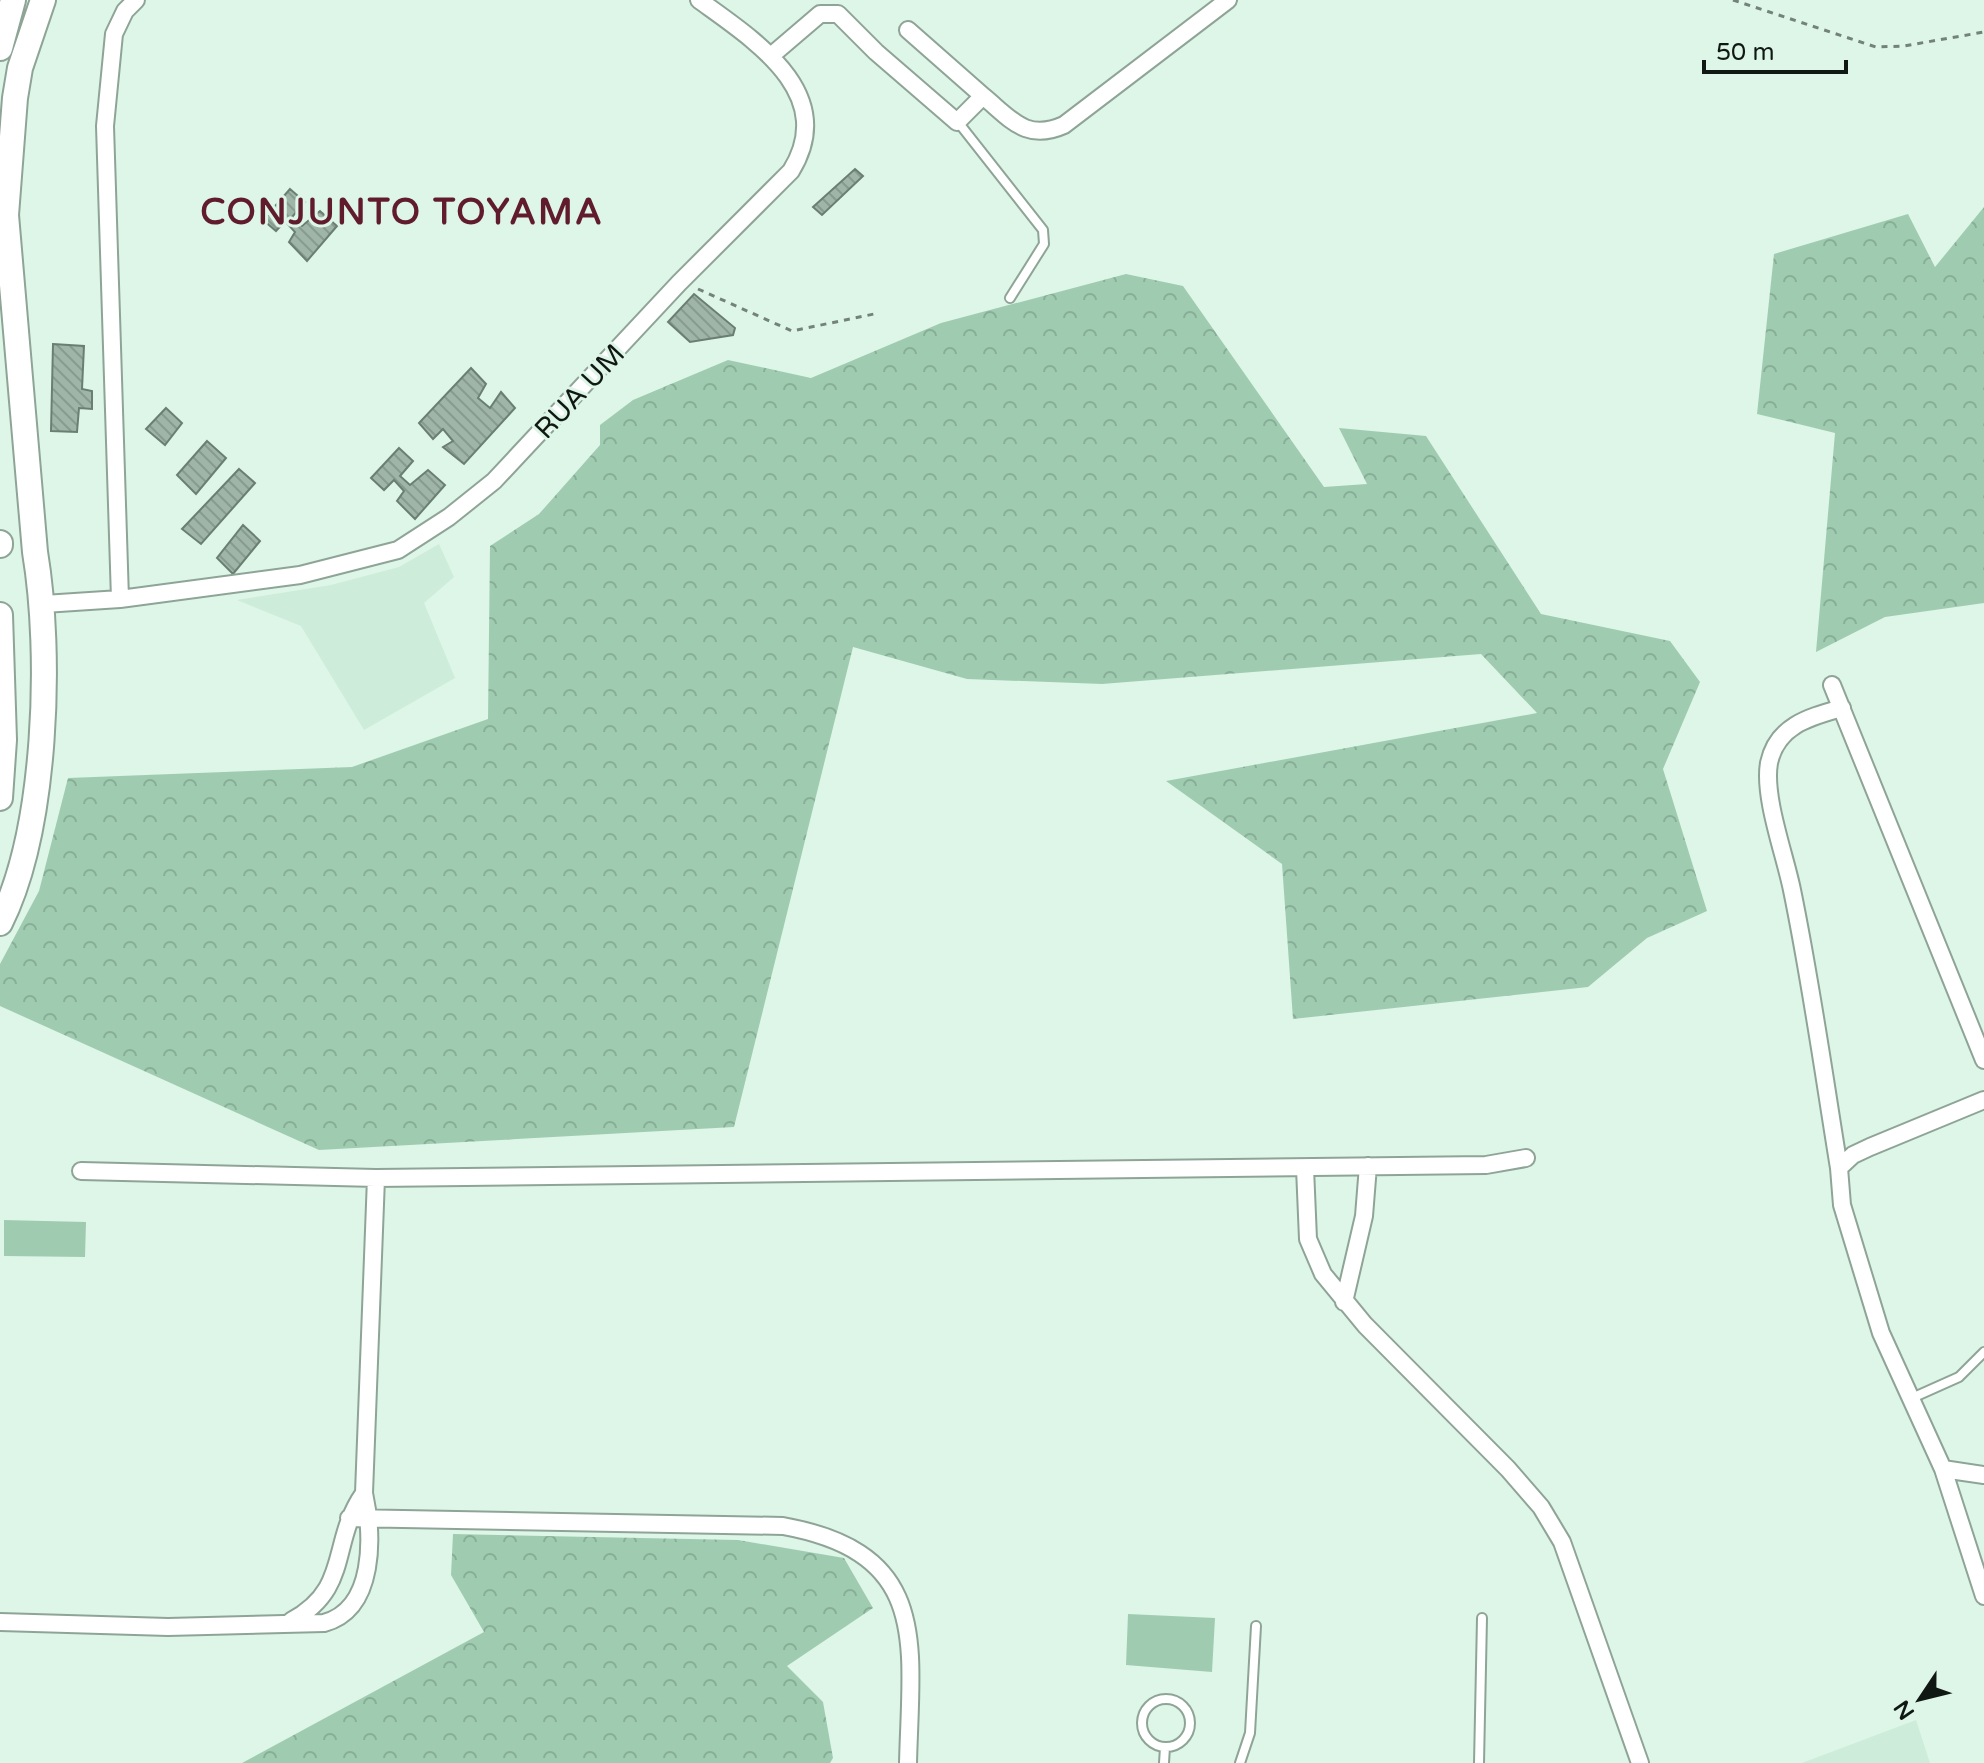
<svg xmlns="http://www.w3.org/2000/svg" width="1984" height="1763" viewBox="0 0 1984 1763" font-family="'Varela Round',sans-serif">
  <style>
    .built { fill: #cdecd9 }
    .forest { fill: url(#forest-crowns) }
    .pitch { fill: #9fccb1 }
    .building { fill: url(#building-back-hatch); stroke: #6a7f72; stroke-width: 2 }
    .lines { fill: none; stroke-linecap: round; stroke-linejoin: round }
    .lane-casing { stroke: #8ea497; stroke-width: 12 }
    .street-casing { stroke: #8ea497; stroke-width: 20 }
    .primary-casing { stroke: #8ea497; stroke-width: 28 }
    .path { stroke: #74837a; stroke-width: 3; stroke-dasharray: 6 6; stroke-linecap: butt }
    .lane { stroke: #fff; stroke-width: 8 }
    .street { stroke: #fff; stroke-width: 16 }
    .primary { stroke: #fff; stroke-width: 24 }
    .labels { text-anchor: middle; stroke-width: 6; stroke-linejoin: round; paint-order: stroke }
    .street-label { font-size: 28px; fill: #101813; stroke: #def6e7 }
    .district-label { font-size: 36px; font-weight: bold; letter-spacing: 2px; fill: #601c2d; stroke: #def6e7 }
  </style>
  <defs>
    <pattern id="forest-crowns" width="20" height="18" patternUnits="userSpaceOnUse" patternTransform="scale(2)"><rect width="20" height="18" fill="#9fccb1"/><path d="M2 6a3 3 0 1 1 6 0M12 15a3 3 0 1 1 6 0" fill="none" stroke="#88ae97"/></pattern>
    <pattern id="building-back-hatch" width="6" height="6" patternUnits="userSpaceOnUse" patternTransform="scale(2)"><rect width="6" height="6" fill="#9eb5a7"/><path d="M-1 5l2 2M0 0l6 6M5-1l2 2" fill="none" stroke="#879b8f"/></pattern>
  </defs>
  <rect width="100%" height="100%" fill="#def6e7"/>
  <path class="built" d="M 439,544 L 454,577 L 424,603 L 455,678 L 364,730 L 301,626 L 237,600 L 331,585 L 399,567 Z
    M 1916,1720 L 1930,1763 L 1802,1763 Z"/>
  <path class="forest" d="M 1984,207 L 1984,603 L 1885,617 L 1816,652 L 1835,433 L 1757,414 L 1774,254 L 1908,214 L 1935,267 Z
    M 1126,274 L 1183,286 L 1324,487 L 1367,484 L 1339,428 L 1426,436 L 1541,614 L 1670,641 L 1700,682 L 1663,769 L 1707,911 L 1647,938 L 1588,987 L 1293,1019 L 1282,864 L 1166,781 L 1537,713 L 1481,654 L 1102,684 L 967,679 L 853,647 L 734,1127 L 319,1150 L 0,1006 L 0,964 L 39,891 L 68,778 L 352,767 L 488,719 L 490,546 L 539,514 L 600,445 L 600,425 L 633,400 L 728,360 L 811,378 L 941,323 Z
    M 453,1534 L 738,1540 L 844,1558 L 873,1608 L 787,1666 L 823,1702 L 833,1758 L 830,1763 L 242,1763 L 484,1632 L 451,1575 Z"/>
  <path class="pitch" d="M 4,1220 L 86,1222 L 85,1257 L 4,1256 Z
    M 1128,1614 L 1215,1618 L 1212,1672 L 1126,1665 Z"/>
  <path class="building" d="M 855,169 L 863,176 L 822,215 L 813,207 Z
    M 290,189 L 305,202 L 292,217 L 302,226 L 320,211 L 337,226 L 307,261 L 289,242 L 295,232 L 285,221 L 276,231 L 263,220 Z
    M 694,294 L 735,328 L 733,335 L 690,342 L 668,322 Z
    M 53,344 L 84,346 L 82,389 L 92,391 L 92,409 L 79,408 L 77,432 L 51,431 Z
    M 471,368 L 486,384 L 478,398 L 490,408 L 501,392 L 515,408 L 464,464 L 443,447 L 453,441 L 443,429 L 433,439 L 419,423 Z
    M 166,408 L 182,423 L 165,445 L 146,429 Z
    M 207,441 L 226,458 L 196,494 L 177,475 Z
    M 399,448 L 413,461 L 400,476 L 410,485 L 428,470 L 445,485 L 415,519 L 397,501 L 404,491 L 394,480 L 384,490 L 371,478 Z
    M 239,469 L 255,483 L 201,544 L 182,529 Z
    M 243,525 L 260,541 L 233,574 L 217,558 Z"/>
  <g class="lines">
    <defs>
      <path id="lane" d="M 958,122 L 1043,230 L 1044,244 L 1010,298
        M 1912,1398 L 1959,1377 L 1984,1352
        M1142 1723a24 24 0 1 1 48 0a24 24 0 1 1-48 0Z
        M 1164,1763 L 1165,1747
        M 1240,1763 L 1250,1733 L 1256,1626
        M 1479,1763 L 1482,1618"/>
      <path id="street" d="M 908,30 L 983,96
        M 772,55 L 820,14 L 838,14 L 876,52 L 957,122 L 983,96 C 1011,119 1026,142 1064,125 L 1228,0
        M 120,599 L 105,126 L 114,34 L 125,11 L 136,0
        M 44,604 L 120,599 L 300,575 L 398,550 L 449,517 L 494,481 L 679,283 L 791,171 C 839,93 754,40 699,0
        M 1832,685 L 1984,1060
        M 1842,708 C 1810,717 1777,725 1769,763 C 1763,797 1785,855 1792,890 C 1811,982 1824,1076 1839,1168 L 1842,1205 L 1881,1333 L 1943,1469 L 1984,1596
        M 1305,1168 L 1308,1239 L 1323,1274 L 1365,1325 L 1508,1469 L 1541,1507 L 1562,1542 L 1640,1763
        M 1839,1168 L 1853,1155 L 1870,1147 L 1984,1100
        M 81,1171 L 376,1178 L 1486,1165 L 1526,1158
        M 1344,1302 L 1364,1216 L 1368,1166
        M 1943,1469 L 1984,1475
        M 349,1518 L 783,1526 C 931,1553 911,1642 908,1763
        M 291,1621 C 352,1588 329,1543 364,1493
        M 0,1622 L 168,1627 L 324,1623 C 376,1609 373,1535 364,1493 L 376,1178"/>
      <path id="primary" d="M 0,48 L 13,0
        M 0,543 L 0,545
        M 0,615 L 4,740 L 0,798
        M 0,923 C 47,829 52,654 35,552 L 6,215 L 15,98 L 20,68 L 43,0"/>
    </defs>
    <use href="#lane" class="lane-casing"/>
    <use href="#street" class="street-casing"/>
    <use href="#primary" class="primary-casing"/>
    <path class="path" d="M 1733,0 L 1876,47 L 1904,46 L 1984,32
      M 698,289 L 792,331 L 874,314"/>
    <use href="#lane" class="lane"/>
    <use href="#street" class="street"/>
    <use href="#primary" class="primary"/>
  </g>
  <g class="labels">
    <g class="street-label">
      <text transform="translate(579 391) rotate(-47)" y="10">RUA UM</text>
    </g>
    <g class="district-label">
      <text x="402" y="224">CONJUNTO TOYAMA</text>
    </g>
  </g>
  <g transform="translate(1920 1699) rotate(235)" stroke="#def6e7" stroke-width="6" paint-order="stroke">
  <path d="M0-6L14 30L0 20L-14 30Z" fill="#101813"/>
  <text y="-12" font-size="22" font-weight="bold" text-anchor="middle" fill="#101813">N</text>
  </g>
  <path d="M1704 60v12h142v-12" fill="none" stroke="#101813" stroke-width="4"/>
  <text x="1716" y="60" font-size="24" fill="#101813" stroke="#def6e7" stroke-width="6" paint-order="stroke">50 m</text>
</svg>
